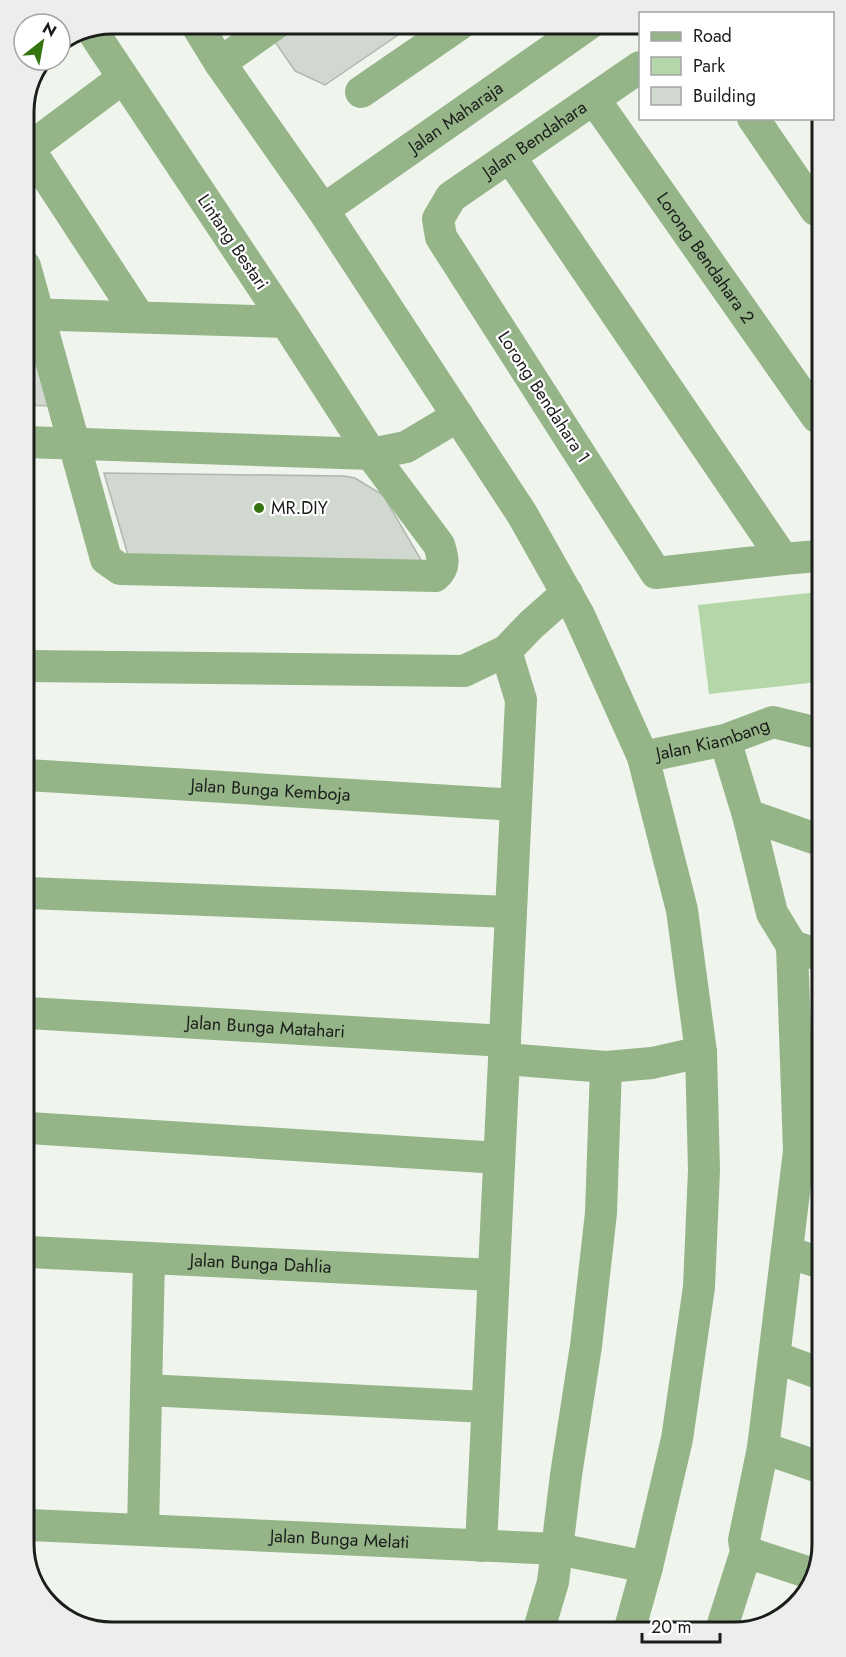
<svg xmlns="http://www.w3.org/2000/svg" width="846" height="1657" viewBox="0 0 846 1657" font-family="Jost,sans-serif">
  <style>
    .green { fill: #b5d6a9 }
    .building { fill: #d1d8cf; stroke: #b1b7ae; stroke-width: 1.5 }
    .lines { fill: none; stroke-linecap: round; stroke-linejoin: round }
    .minor { stroke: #95b589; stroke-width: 32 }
    .poi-dot { fill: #357511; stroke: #fff; stroke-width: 2 }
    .labels { text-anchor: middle; stroke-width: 4.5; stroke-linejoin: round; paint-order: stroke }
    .street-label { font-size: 18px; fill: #1a1d1a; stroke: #fff }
    .poi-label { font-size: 18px; fill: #1a1d1a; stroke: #fff; text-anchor: start }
    .rim { fill: none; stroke: #1a1d1a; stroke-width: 3 }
  </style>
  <rect width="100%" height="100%" fill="#eff5ec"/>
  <path class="green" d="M 818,592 L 818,682 L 709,694 L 698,605 Z"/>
  <path class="building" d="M 296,24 L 414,24 L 325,85 L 295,71 L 273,39 Z
    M 25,333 L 52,406 L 25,405 Z
    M 104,473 L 344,476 L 355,478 L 383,495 L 424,565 L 130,562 Z"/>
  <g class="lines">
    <g class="minor">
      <path d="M 196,24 L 220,63 L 323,210 L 522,514 L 579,615 L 643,757 L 682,910 L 701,1052 L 704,1170 L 699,1287 L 677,1439 L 647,1567 L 630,1628"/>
      <path d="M 220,63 L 275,24"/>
      <path d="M 361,92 L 460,24"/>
      <path id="s1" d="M 594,99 L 817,417"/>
      <path d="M 753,118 L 816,210"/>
      <path d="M 29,149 L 139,317"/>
      <path d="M 24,152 L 123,78"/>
      <path id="s2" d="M 510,157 L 783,559 L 656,573 L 441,237 L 438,219 L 451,197 L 640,67"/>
      <path id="s3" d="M 323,210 L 589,24"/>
      <path d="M 25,266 L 106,559 L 120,569 L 435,576 C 446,567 443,557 439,545 L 371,454 L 286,322 L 93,32"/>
      <path d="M 25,314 L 286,322"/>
      <path d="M 26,442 L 371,454 L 406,447 L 458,416"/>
      <path d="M 783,559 L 818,556"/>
      <path d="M 27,666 L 464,671 L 506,651 L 531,625 L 567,593"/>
      <path id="s4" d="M 643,757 L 725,740 L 773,722 L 818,733"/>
      <path id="s5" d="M 27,775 L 516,805"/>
      <path d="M 748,815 L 819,840"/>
      <path d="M 28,893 L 511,912"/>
      <path d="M 792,946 L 819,955"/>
      <path id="s6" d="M 28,1013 L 505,1041"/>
      <path d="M 518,1060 L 606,1067 L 652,1063 L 701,1052"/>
      <path d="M 29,1128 L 499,1158"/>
      <path id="s7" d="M 29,1252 L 493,1275"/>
      <path d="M 787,1252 L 821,1263"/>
      <path d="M 775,1357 L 821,1374"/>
      <path d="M 146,1390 L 487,1407"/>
      <path d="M 763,1448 L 822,1468"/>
      <path id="s8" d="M 30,1525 L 558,1549 L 647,1567"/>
      <path d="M 143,1530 L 149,1259"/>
      <path d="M 481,1546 L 521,700 L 506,651"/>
      <path d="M 746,1552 L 813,1574"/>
      <path d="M 722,1627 L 746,1552 L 744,1540 L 763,1448 L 799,1151 L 792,946 L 772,913 L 748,815 L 725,740"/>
      <path d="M 539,1629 L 553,1582 L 566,1475 L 586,1346 L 601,1213 L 606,1067"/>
    </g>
  </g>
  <circle class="poi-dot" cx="259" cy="508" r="6"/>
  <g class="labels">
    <g class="street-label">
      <text dy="6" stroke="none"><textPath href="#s3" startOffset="162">Jalan Maharaja</textPath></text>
      <text dy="6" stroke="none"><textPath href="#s2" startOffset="1158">Jalan Bendahara</textPath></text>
      <text transform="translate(233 242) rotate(56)" y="6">Lintang Bestari</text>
      <text dy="6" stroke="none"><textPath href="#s1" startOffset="194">Lorong Bendahara 2</textPath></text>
      <text transform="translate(544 397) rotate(57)" y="6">Lorong Bendahara 1</text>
      <text dy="6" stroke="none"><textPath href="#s4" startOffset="72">Jalan Kiambang</textPath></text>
      <text dy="6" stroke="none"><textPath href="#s5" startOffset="244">Jalan Bunga Kemboja</textPath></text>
      <text dy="6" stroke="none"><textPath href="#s6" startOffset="238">Jalan Bunga Matahari</textPath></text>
      <text dy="6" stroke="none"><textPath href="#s7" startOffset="232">Jalan Bunga Dahlia</textPath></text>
      <text dy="6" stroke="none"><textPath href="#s8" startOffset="310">Jalan Bunga Melati</textPath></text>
    </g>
    <g class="poi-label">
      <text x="271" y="514">MR.DIY</text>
    </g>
  </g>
  <path d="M0 0H846V1657H0ZM112 34H734A78 78 0 0 1 812 112V1544A78 78 0 0 1 734 1622H112A78 78 0 0 1 34 1544V112A78 78 0 0 1 112 34Z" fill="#ededed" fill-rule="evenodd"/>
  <path class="rim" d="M112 34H734A78 78 0 0 1 812 112V1544A78 78 0 0 1 734 1622H112A78 78 0 0 1 34 1544V112A78 78 0 0 1 112 34Z"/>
  <rect x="639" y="12" width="195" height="108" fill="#ffffff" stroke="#a3a5a3" stroke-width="1.5"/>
  <rect x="651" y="32" width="30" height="9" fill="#95b589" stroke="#a3a5a3" stroke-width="1.5"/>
  <text x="693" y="42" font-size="18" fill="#1a1d1a">Road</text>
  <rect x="651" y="57" width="30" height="18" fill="#b5d6a9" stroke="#a3a5a3" stroke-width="1.5"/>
  <text x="693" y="72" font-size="18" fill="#1a1d1a">Park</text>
  <rect x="651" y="87" width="30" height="18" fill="#d1d8cf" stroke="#a3a5a3" stroke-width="1.5"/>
  <text x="693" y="102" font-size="18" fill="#1a1d1a">Building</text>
  <g transform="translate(42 42) rotate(31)"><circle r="28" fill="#ffffff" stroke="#a3a5a3" stroke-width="1.5"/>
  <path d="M0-4.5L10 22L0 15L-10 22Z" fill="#357511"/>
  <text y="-9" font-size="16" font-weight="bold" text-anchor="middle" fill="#1a1d1a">N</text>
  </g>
  <path d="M642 1633v9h78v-9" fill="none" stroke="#1a1d1a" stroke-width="3"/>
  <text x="651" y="1633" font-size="18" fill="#1a1d1a" stroke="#ffffff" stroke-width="4.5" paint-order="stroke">20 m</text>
</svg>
